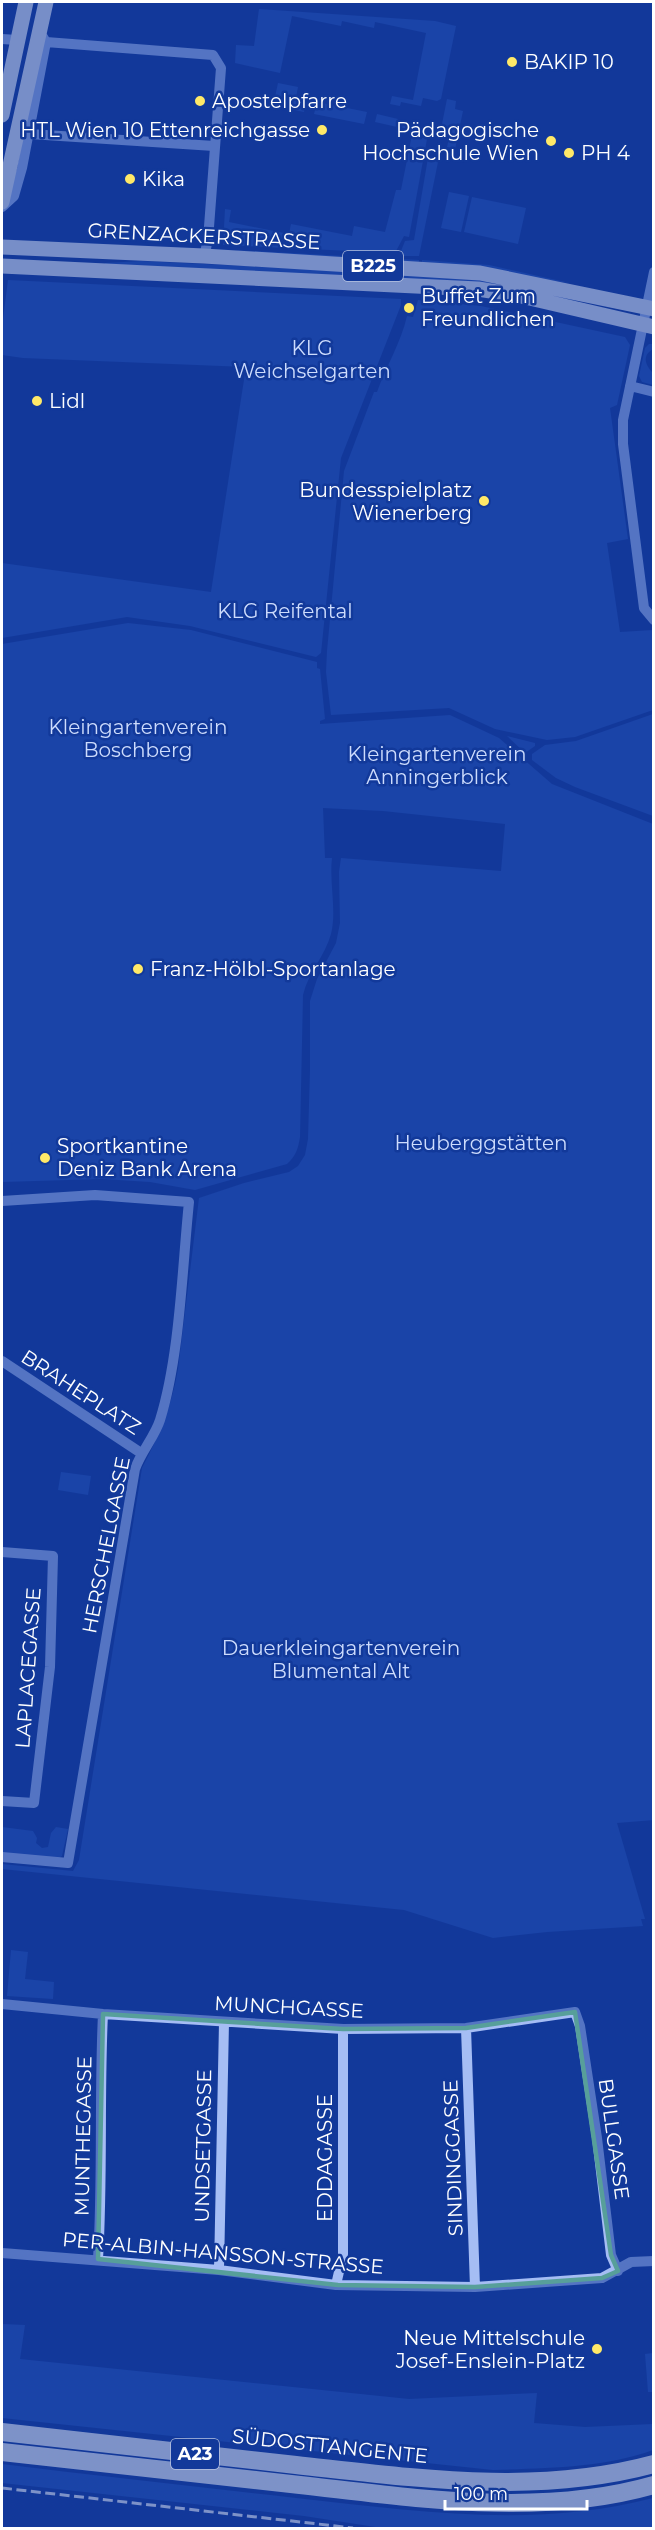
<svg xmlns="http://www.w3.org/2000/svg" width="655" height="2530" viewBox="0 0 655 2530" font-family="Montserrat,sans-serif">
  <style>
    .green { fill: #2552b8 }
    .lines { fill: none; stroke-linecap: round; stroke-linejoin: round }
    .minor { stroke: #a5bdf4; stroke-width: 10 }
    .major { stroke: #f2f5ff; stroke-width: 15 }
    .highway { stroke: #fff; stroke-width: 18 }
    .rail { stroke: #fff; stroke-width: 3; stroke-dasharray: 10 4.5; stroke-linecap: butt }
    .marked { fill: none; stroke: #579f9a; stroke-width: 4.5; stroke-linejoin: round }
    .poi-dot { fill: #ffe968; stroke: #12399a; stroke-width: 2 }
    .labels { text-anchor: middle; stroke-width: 5; stroke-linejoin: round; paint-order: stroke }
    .shield { fill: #12399a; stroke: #b8c4e1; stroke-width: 1.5 }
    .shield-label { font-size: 18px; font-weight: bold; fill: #fff }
    .poi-label { font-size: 20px; fill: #fff; stroke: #12399a; text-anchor: start }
    .street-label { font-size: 20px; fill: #fff; stroke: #12399a }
    .park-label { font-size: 20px; fill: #cddcfd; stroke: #12399a }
  </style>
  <rect width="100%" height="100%" fill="#12399a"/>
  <path class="green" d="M 259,9 L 435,21 L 456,26 L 441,99 L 437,101 L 423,98 L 421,106 L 401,102 L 400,106 L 390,104 L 392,96 L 413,100 L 426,33 L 375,22 L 374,28 L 342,21 L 341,26 L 292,16 L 280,73 L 235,63 L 236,45 L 254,46 Z
    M 278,83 L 298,87 L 296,97 L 306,100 L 304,112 L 273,106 Z
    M 447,99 L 456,101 L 455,109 L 463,111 L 455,149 L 447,147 L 450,134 L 443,132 L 441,129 Z
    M 317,102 L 367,112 L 364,124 L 314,114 Z
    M 377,114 L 398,119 L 397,123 L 407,125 L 406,129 L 375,122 Z
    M 412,135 L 427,139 L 409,237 L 404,236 L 395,253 L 223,245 L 225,209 L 231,210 L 229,222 L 289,234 L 291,224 L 352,236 L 354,226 L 385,232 L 396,190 L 401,190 Z
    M 428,158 L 438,162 L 419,256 L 399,256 L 405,241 L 414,240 Z
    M 449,192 L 469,196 L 461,232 L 441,228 Z
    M 472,197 L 526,208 L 518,244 L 464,232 Z
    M 234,250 L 419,260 L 419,264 L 343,257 L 248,253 Z
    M 422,260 L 489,265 L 570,283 L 422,264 Z
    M 141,261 L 457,276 L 628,309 L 628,311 L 586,302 L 542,296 L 105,266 L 105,263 Z
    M 8,280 L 401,299 L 401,305 L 341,458 L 321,653 L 316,657 L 190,626 L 127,617 L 2,638 L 2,563 L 211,592 L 246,367 L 23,358 L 2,355 L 2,327 Z
    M 418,300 L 481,306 L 625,337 L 630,345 L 617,405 L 610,408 L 628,539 L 607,543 L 620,632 L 653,630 L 653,710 L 575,737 L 547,740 L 495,729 L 449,708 L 331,715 L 326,672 L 327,651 L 344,471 L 374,392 L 377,392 C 386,366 401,343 407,316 L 413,317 Z
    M 649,344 L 653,344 L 653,349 C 641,356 646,366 653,373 L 653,385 L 642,382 L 639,376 L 645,348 Z
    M 128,623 L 191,630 L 317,662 L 317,668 L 320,669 L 325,719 L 320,721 L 320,724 L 450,715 L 499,738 L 552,784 L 653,824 L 654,1820 L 617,1823 L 645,1919 L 641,1919 L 643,1926 L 547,1932 L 493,1938 L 404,1910 L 2,1869 L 2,1864 L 73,1871 L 79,1860 L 142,1468 C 159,1436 172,1405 178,1369 L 199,1198 L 244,1183 L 289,1172 L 298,1166 L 305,1155 L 308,1139 L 310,1070 L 310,1001 L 317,979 L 336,943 L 340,923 L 339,872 L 341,858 L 501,871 L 505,824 L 383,811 L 323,808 L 325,858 L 332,858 C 329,883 337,910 331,934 C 325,956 308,973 303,995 L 300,1137 C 298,1149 296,1156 287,1164 L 195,1190 L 150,1182 L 102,1179 L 2,1182 L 2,644 Z
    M 653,714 L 653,816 L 575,787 L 556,778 L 532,760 L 532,754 L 545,745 L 576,741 Z
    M 507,736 L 535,743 L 535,746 L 525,753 Z
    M 61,1472 L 91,1476 L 88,1495 L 58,1490 Z
    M 2,1827 L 33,1831 L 37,1838 L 36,1843 L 42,1848 L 48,1847 L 51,1833 L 56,1827 L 68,1829 L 62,1856 L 59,1858 L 2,1853 Z
    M 11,1950 L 28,1952 L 25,1979 L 54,1982 L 53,1999 L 7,1996 Z
    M 2,2324 L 25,2325 L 20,2359 L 409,2399 L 537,2393 L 534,2423 L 585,2427 L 653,2424 L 653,2450 C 603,2468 547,2468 493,2470 L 2,2418 Z
    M 653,2353 L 653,2392 L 648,2392 L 645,2354 Z
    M 2,2464 C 100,2476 198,2487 296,2498 C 415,2511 536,2529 653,2498 L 653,2528 L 382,2528 L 304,2516 L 2,2483 Z"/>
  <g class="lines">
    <path class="minor" d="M 2,39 L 17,40
      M 46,42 L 213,55 L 221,68 L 208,240 L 204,256
      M 30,134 L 214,146
      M 2,207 L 14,196 L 22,168 L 46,42 L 43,37
      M 654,272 L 623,420 L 623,444 L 644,608 L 654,620
      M 630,386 L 654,392
      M 2,1201 L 95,1195 L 189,1202 C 182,1270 180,1355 160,1420 C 155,1436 141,1452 135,1469 L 68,1863 L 2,1857
      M 2,1361 L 141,1453
      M 2,1552 L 53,1556 L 50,1667 L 34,1803 L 2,1801
      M 2,2004 L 103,2014 L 343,2029 L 466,2028 L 575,2012 L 580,2026 L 597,2138 L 611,2255 L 618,2271
      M 466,2028 L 475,2287
      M 2,2253 L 219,2270 L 336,2285 L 475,2287 L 602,2278 L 631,2262 L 654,2261
      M 98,2259 C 103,2177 99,2096 103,2014
      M 219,2270 L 224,2022
      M 336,2285 L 343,2254 L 343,2029"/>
    <path class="major" d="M 2,115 L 26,2
      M 2,202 L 46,2
      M 2,247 L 204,256 L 480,273 L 654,309
      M 2,266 L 478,289 L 521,296 L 654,327"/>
    <path class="highway" d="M 2,2432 C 100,2443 198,2454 296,2465 C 415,2478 536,2496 654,2464
      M 2,2452 C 101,2463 201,2474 300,2485 C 416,2498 539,2518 654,2485"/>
    <path class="rail" d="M 2,2488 L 353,2528"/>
  </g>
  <path d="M0 0H655V2530H0ZM 575,2012 L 611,2255 L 618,2271 L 602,2278 L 475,2287 L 338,2285 L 98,2259 L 103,2014 L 343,2029 L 466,2028 Z" fill="#12399a" fill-opacity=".55" fill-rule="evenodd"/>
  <path class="marked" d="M 575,2012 L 611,2255 L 618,2271 L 602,2278 L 475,2287 L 338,2285 L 98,2259 L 103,2014 L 343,2029 L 466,2028 Z"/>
  <g class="poi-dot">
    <circle cx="512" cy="62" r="6"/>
    <circle cx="200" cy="101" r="6"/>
    <circle cx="322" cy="130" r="6"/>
    <circle cx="551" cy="141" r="6"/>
    <circle cx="569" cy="153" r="6"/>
    <circle cx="130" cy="179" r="6"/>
    <circle cx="409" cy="308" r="6"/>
    <circle cx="37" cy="401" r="6"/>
    <circle cx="484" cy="501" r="6"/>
    <circle cx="138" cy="969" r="6"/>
    <circle cx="45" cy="1158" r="6"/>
    <circle cx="597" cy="2349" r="6"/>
  </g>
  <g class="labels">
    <g class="shield">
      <rect x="343" y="251" width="60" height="30" rx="4.5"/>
      <rect x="171" y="2439" width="48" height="30" rx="4.5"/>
    </g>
    <g class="shield-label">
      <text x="373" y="272">B225</text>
      <text x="195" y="2460">A23</text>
    </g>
    <g class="poi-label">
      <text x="524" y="69">BAKIP 10</text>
      <text x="212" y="108">Apostelpfarre</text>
      <text x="310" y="137" text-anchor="end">HTL Wien 10 Ettenreichgasse</text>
      <text x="539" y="137" text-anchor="end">Pädagogische<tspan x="539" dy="23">Hochschule Wien</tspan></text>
      <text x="581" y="160">PH 4</text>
      <text x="142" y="186">Kika</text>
      <text x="421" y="303">Buffet Zum<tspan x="421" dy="23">Freundlichen</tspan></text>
      <text x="49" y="408">Lidl</text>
      <text x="472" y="497" text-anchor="end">Bundesspielplatz<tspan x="472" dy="23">Wienerberg</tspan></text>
      <text x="150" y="976">Franz-Hölbl-Sportanlage</text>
      <text x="57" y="1153">Sportkantine<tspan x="57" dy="23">Deniz Bank Arena</tspan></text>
      <text x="585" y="2345" text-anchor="end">Neue Mittelschule<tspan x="585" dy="23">Josef-Enslein-Platz</tspan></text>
    </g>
    <g class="street-label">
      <text transform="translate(204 236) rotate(3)" y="7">GRENZACKERSTRASSE</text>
      <text transform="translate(81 1392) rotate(33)" y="7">BRAHEPLATZ</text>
      <text transform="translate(106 1545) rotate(-79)" y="7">HERSCHELGASSE</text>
      <text transform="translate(28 1668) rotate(-86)" y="7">LAPLACEGASSE</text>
      <text transform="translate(289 2007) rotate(3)" y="7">MUNCHGASSE</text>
      <text transform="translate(83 2136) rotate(-89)" y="7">MUNTHEGASSE</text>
      <text transform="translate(614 2139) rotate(82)" y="7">BULLGASSE</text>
      <text transform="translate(203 2146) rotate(-89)" y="7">UNDSETGASSE</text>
      <text transform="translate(325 2158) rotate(-90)" y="7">EDDAGASSE</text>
      <text transform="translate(453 2158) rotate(-92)" y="7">SINDINGGASSE</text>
      <text transform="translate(223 2253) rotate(5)" y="7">PER-ALBIN-HANSSON-STRASSE</text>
      <text transform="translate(330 2446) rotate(6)" y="7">SÜDOSTTANGENTE</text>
    </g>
    <g class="park-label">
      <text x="312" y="355">KLG<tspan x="312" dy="23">Weichselgarten</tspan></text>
      <text x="285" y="618">KLG Reifental</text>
      <text x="138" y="734">Kleingartenverein<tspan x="138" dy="23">Boschberg</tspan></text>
      <text x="437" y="761">Kleingartenverein<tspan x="437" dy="23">Anningerblick</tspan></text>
      <text x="481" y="1150">Heuberggstätten</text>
      <text x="341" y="1655">Dauerkleingartenverein<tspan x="341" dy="23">Blumental Alt</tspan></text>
    </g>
  </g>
  <rect width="655" height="2530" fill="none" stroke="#ffffff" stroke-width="6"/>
  <path d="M445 2500v9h142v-9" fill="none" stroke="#ffffff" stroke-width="3"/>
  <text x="454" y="2500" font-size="18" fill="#ffffff" stroke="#12399a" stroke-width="4.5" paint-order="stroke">100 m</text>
</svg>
